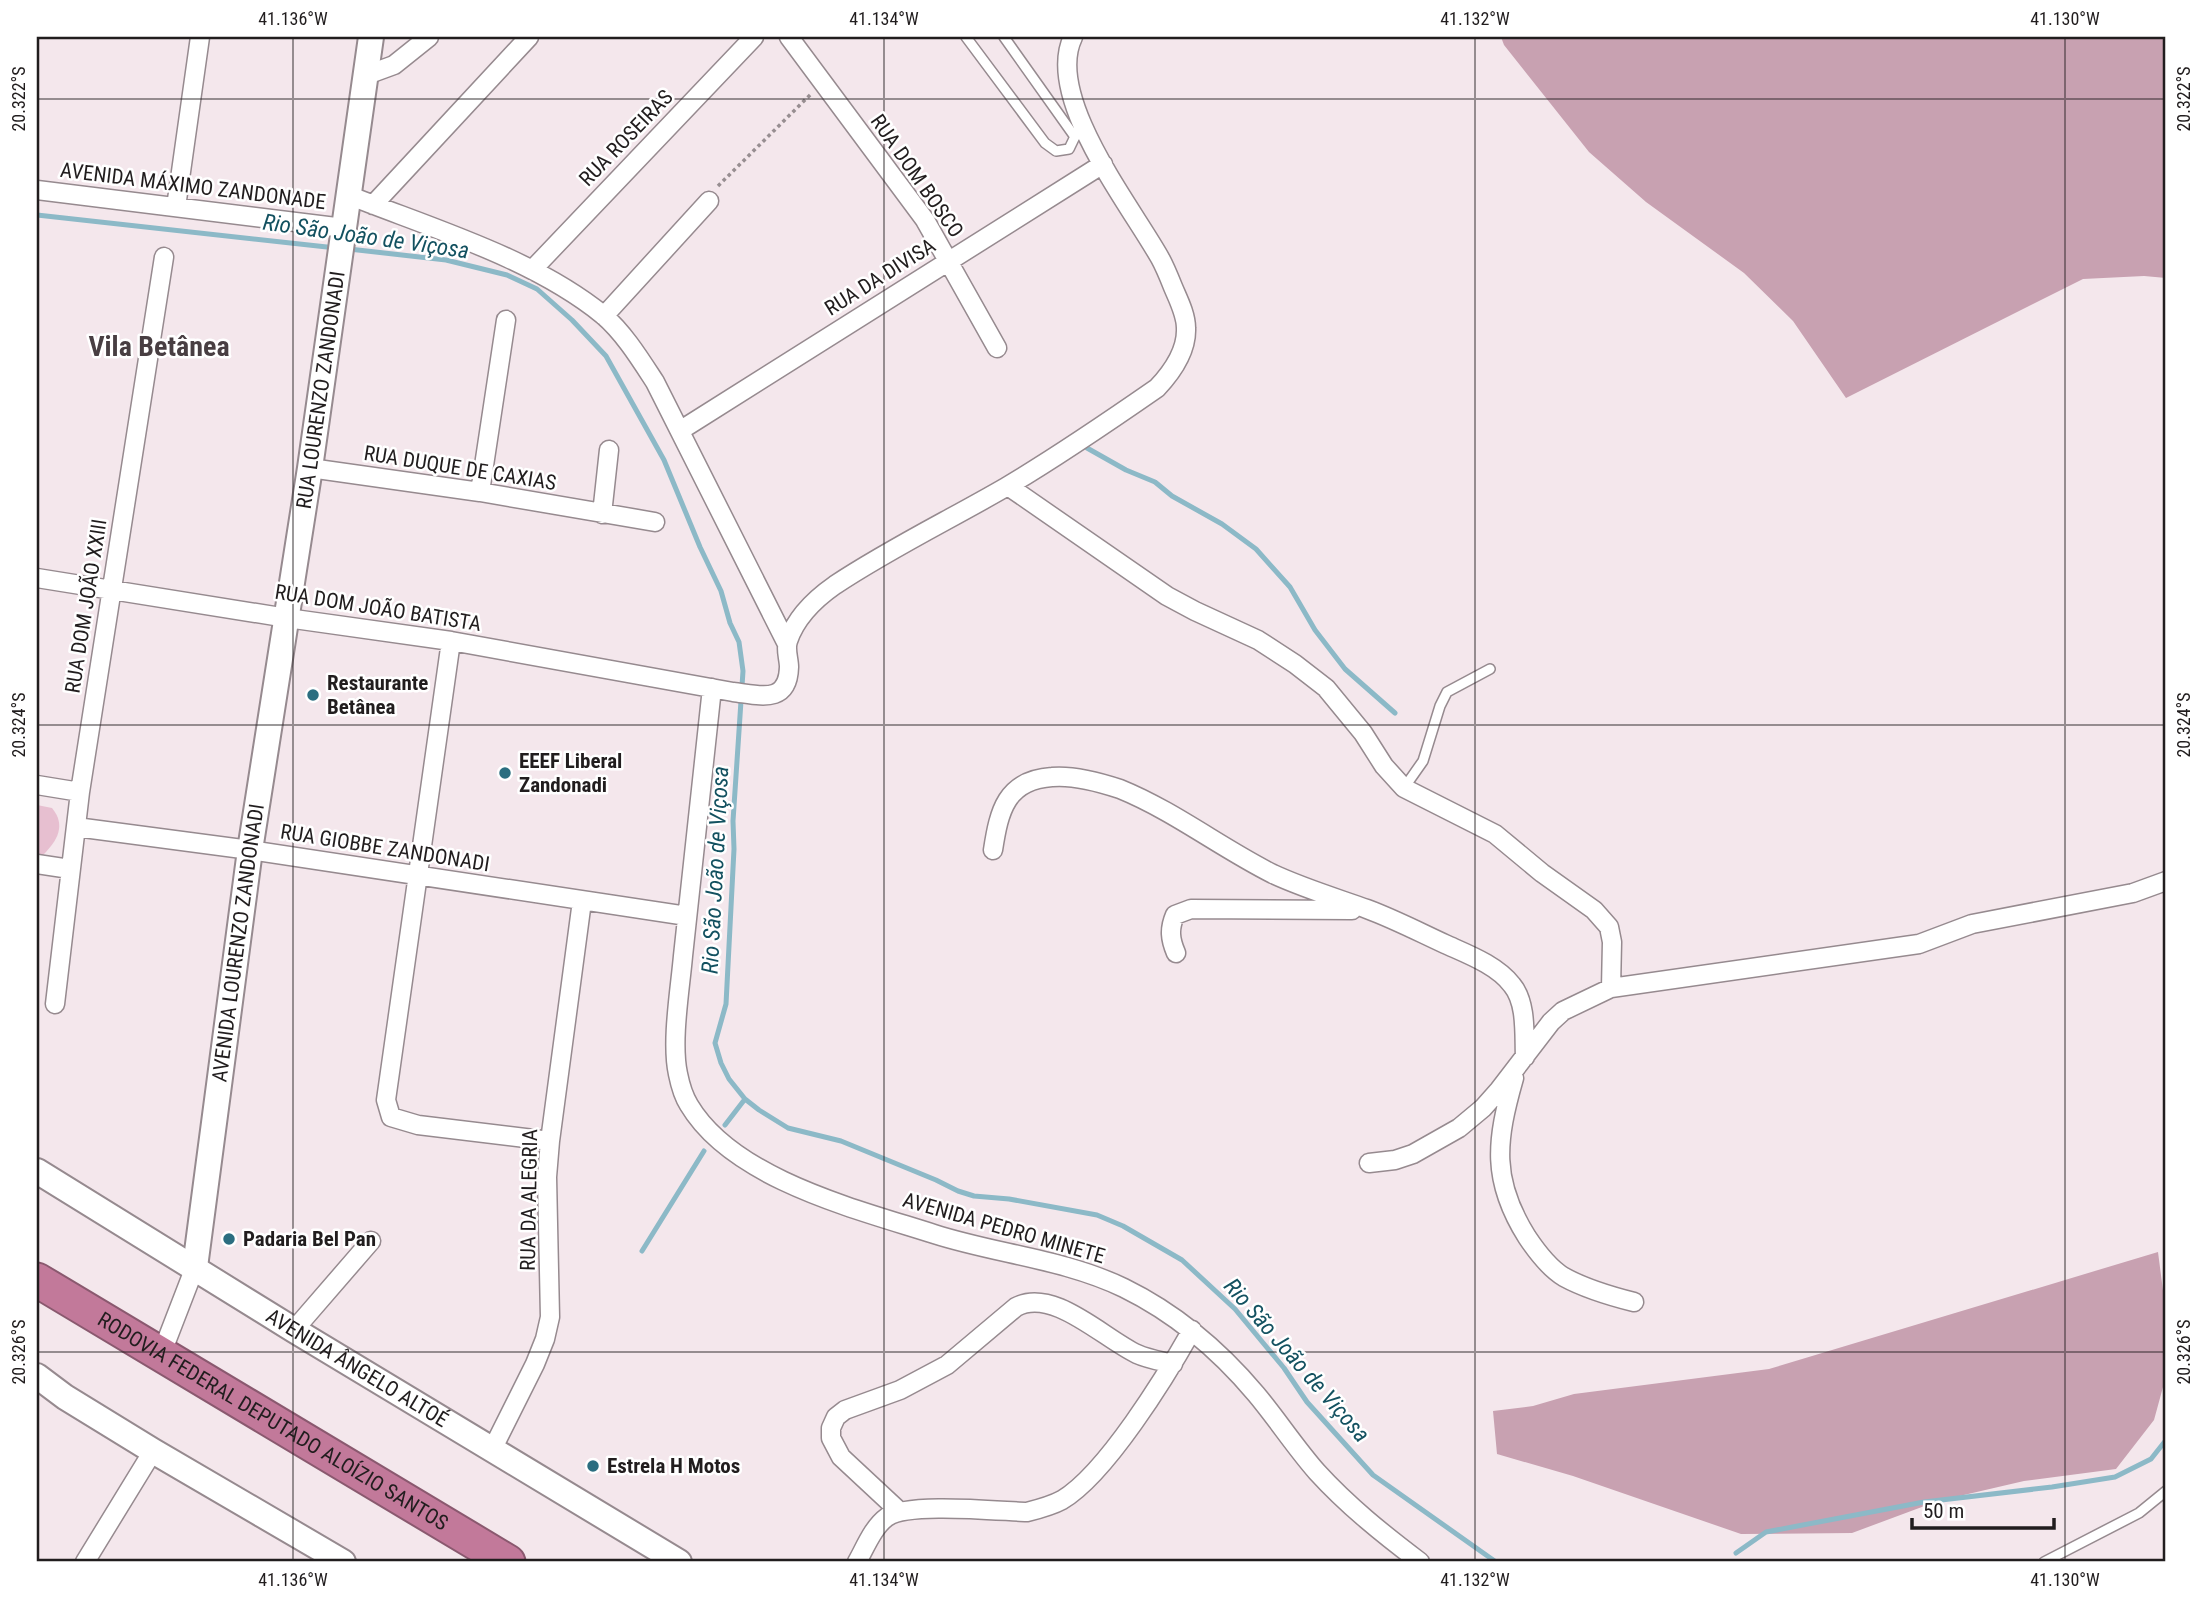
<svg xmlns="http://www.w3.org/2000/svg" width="2203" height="1599" viewBox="0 0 2203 1599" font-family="'Roboto Condensed',sans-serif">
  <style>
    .green { fill: #e7bfd0 }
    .forest { fill: #c8a1b1 }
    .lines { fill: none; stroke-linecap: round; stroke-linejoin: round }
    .stream { stroke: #8cb9c7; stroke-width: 5 }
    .lane-casing { stroke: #968a8f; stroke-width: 12 }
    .street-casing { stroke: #968a8f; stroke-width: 21 }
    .secondary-casing { stroke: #968a8f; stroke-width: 28 }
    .highway-casing { stroke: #8a596f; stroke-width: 37 }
    .path { stroke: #978e91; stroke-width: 3.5; stroke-dasharray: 3.5 3.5; stroke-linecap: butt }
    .lane { stroke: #fff; stroke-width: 9 }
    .street { stroke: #fff; stroke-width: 18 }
    .secondary { stroke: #fff; stroke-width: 24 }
    .highway { stroke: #c2799a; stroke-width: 33 }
    .ticks { fill: none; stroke: #211d1e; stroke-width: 2; stroke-opacity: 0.45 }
    .poi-dot { fill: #2b6e80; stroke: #fff; stroke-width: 2.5 }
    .labels { text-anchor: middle; stroke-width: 5; stroke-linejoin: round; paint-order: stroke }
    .street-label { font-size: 21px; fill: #211d1e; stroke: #fff }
    .poi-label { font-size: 21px; font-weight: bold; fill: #211d1e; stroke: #fff; text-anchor: start }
    .water-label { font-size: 23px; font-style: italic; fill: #135160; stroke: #fff }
    .district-label { font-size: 28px; font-weight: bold; fill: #483e42; stroke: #fff }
    .neatline { fill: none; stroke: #211d1e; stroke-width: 2.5 }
    .ticks-label { font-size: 18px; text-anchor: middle; fill: #211d1e }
  </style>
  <rect width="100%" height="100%" fill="#f4e7ec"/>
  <path class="green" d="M 37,805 L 52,808 C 66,825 58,840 43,855 L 37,854 Z"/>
  <path class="forest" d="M 1501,37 L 2166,37 L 2166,278 L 2144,276 L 2083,279 L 1846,398 L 1793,321 L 1744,273 L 1646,202 L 1589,152 L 1504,45 Z
    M 2158,1252 L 2166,1314 L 2166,1376 L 2154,1420 L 2116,1469 L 2024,1481 L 1938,1501 L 1852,1533 L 1741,1534 L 1573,1476 L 1497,1454 L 1493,1411 L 1533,1406 L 1574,1394 L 1769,1369 Z"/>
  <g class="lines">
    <path class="stream" d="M 37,215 L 336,248
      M 349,249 L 446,260 L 507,275 L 537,289 L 572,320 L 606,356 L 664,460 L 700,547 L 721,591 L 730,623 L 739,642 L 743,671 L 733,821 L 734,849 L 726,1004 L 715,1043 L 721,1063 L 729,1079 L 745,1099 L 759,1110 L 788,1128 L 841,1141 L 936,1180 L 958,1191 L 974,1196 L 1009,1199 L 1097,1215 L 1123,1226 L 1182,1260 L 1235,1309 L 1284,1368 L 1307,1402 L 1373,1475 L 1496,1562
      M 1087,448 L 1126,470 L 1155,482 L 1172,496 L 1222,524 L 1256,549 L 1290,587 L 1315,630 L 1345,669 L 1395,713
      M 725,1125 L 745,1099
      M 642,1251 L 704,1151
      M 1736,1553 L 1766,1532 L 1924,1502 L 2052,1487 L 2115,1477 L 2151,1459 L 2166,1440"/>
    <defs>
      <path id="lane" d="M 966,37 L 1045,143 L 1056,151 L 1069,149 L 1081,124
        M 1004,37 L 1075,137
        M 1404,788 L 1423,761 L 1440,706 L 1447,692 L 1490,669
        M 2044,1562 L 2139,1513 L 2166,1491"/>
      <path id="street" d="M 789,37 L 925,220 L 997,348
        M 364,76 L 394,65 L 429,37
        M 37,190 L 344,228
        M 348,195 C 431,228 533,258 603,315 C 624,333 640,359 655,382 L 787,644
        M 373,205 L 529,37
        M 176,207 L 200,37
        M 532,270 L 754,37
        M 604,316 L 709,201
        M 681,430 L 1103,164
        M 310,468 L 480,492 L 655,522
        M 1008,486 L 1167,596 L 1195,611 L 1258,640 L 1295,664 L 1326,688 L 1363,733 L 1384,766 L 1404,788 L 1495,834 L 1542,873 L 1594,910 L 1609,927 L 1612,942 L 1611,988
        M 480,492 L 506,320
        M 602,514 L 609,450
        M 37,578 L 287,618 L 451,641 L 733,692 C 759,695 788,705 789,667 C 789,659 785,649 788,641 C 796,617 815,599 835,585 C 889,549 949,520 1006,487 C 1057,457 1108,422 1157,388 C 1172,372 1187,351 1186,328 C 1186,314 1178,299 1173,287 C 1169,277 1165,267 1160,258 C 1131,206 1044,97 1073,37
        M 451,641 L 389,1079 L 386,1100 L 391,1117 L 418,1125 L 550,1141
        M 712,688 C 702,778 692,867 683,956 C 680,990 671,1042 678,1074 C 680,1084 684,1097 689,1105 C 733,1179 856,1209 934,1234 C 996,1254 1064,1259 1124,1288 C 1175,1313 1219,1350 1256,1394 C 1277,1419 1295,1447 1317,1472 C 1348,1506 1383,1534 1420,1562
        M 37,785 L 80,792
        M 76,827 L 250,850 L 687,916
        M 993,850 C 999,811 1006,780 1052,777 C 1074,775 1099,782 1120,789 C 1174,811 1221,848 1273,874 C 1303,888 1336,898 1367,909 C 1394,919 1419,932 1445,944 C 1467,954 1497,965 1512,985 C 1527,1003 1524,1035 1525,1057
        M 37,864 L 70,869
        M 1176,953 C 1170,939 1169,929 1175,915 L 1191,909 L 1352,910
        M 55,1004 L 80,792 L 164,257
        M 1514,1078 C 1496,1141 1491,1180 1527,1237 C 1537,1252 1549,1268 1564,1277 C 1586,1289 1610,1296 1634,1302
        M 1369,1163 L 1395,1160 L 1413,1154 L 1459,1128 L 1483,1108 L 1499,1090 L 1551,1022 L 1563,1011 L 1611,988 L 1919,944 L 1972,924 L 2133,893 L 2166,881
        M 294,1330 L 371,1241
        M 161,1355 L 195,1267
        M 493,1448 L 535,1364 L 545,1339 L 550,1317 L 547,1177 L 550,1141 L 582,901
        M 899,1511 L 841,1457 L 831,1438 L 831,1428 L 836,1417 L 845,1410 L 900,1390 L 947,1365 L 1016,1307 C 1053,1287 1103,1338 1137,1354 C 1148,1359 1161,1361 1173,1364
        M 85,1562 L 153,1451
        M 857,1562 C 865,1548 873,1527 887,1517 C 907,1502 998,1511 1027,1512 C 1039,1509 1051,1506 1062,1500 C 1106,1474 1166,1376 1192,1330"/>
      <g id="secondary">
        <path id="s1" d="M 37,1171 L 294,1330 L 679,1562"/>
        <path id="s2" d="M 195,1267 L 250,850 L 310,468 L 371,37"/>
        <path d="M 37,1376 L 65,1397 L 153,1451 L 343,1562"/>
      </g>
      <g id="highway">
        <path id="s3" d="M 37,1280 L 508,1562"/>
      </g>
    </defs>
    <use href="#lane" class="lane-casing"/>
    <use href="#street" class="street-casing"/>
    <use href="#secondary" class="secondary-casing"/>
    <use href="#highway" class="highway-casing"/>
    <path class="path" d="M 718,186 L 811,94"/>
    <use href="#lane" class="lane"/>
    <use href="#street" class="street"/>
    <use href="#secondary" class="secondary"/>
    <use href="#highway" class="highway"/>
  </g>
  <path class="ticks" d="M 293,37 L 293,1562M 884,37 L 884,1562M 1475,37 L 1475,1562M 2065,37 L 2065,1562M 37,99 L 2166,99M 37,725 L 2166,725M 37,1352 L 2166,1352"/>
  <g class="poi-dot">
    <circle cx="313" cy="695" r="7"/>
    <circle cx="505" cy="773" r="7"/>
    <circle cx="229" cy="1239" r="7"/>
    <circle cx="593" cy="1466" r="7"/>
  </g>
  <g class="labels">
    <g class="street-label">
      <text transform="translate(626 138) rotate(-46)" y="7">RUA ROSEIRAS</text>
      <text transform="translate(917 176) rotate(55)" y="7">RUA DOM BOSCO</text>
      <text transform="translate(193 186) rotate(7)" y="7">AVENIDA MÁXIMO ZANDONADE</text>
      <text transform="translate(880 277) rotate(-32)" y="7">RUA DA DIVISA</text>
      <text dy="7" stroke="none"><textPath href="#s2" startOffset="886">RUA LOURENZO ZANDONADI</textPath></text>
      <text transform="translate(460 468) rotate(9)" y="7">RUA DUQUE DE CAXIAS</text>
      <text transform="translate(86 606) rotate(-81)" y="7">RUA DOM JOÃO XXIII</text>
      <text transform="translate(378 608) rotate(9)" y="7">RUA DOM JOÃO BATISTA</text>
      <text transform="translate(385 848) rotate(9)" y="7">RUA GIOBBE ZANDONADI</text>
      <text dy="7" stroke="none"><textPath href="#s2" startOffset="327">AVENIDA LOURENZO ZANDONADI</textPath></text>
      <text transform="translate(529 1200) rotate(-89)" y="7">RUA DA ALEGRIA</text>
      <text transform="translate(1004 1228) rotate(16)" y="7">AVENIDA PEDRO MINETE</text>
      <text dy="7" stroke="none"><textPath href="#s1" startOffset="376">AVENIDA ÂNGELO ALTOÉ</textPath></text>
      <text dy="7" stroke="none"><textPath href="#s3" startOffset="275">RODOVIA FEDERAL DEPUTADO ALOÍZIO SANTOS</textPath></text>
    </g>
    <g class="poi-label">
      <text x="327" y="690">Restaurante<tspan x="327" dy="24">Betânea</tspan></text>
      <text x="519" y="768">EEEF Liberal<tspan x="519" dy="24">Zandonadi</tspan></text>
      <text x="243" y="1246">Padaria Bel Pan</text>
      <text x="607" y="1473">Estrela H Motos</text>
    </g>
    <g class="water-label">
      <text transform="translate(366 236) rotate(8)" y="8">Rio São João de Viçosa</text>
      <text transform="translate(715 870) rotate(-87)" y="8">Rio São João de Viçosa</text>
      <text transform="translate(1297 1360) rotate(49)" y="8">Rio São João de Viçosa</text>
    </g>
    <g class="district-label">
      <text x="159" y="356">Vila Betânea</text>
    </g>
  </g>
  <rect width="2203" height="1599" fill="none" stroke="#ffffff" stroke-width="77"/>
  <path d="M1912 1518v10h142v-10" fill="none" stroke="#211d1e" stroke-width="3.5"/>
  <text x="1923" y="1518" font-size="21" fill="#211d1e" stroke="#ffffff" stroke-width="5" paint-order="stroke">50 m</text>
  <rect x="38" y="38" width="2126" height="1522" class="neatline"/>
  <g class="ticks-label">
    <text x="293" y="25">41.136°W</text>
    <text x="884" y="25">41.134°W</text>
    <text x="1475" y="25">41.132°W</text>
    <text x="2065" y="25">41.130°W</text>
    <text transform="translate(19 99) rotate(-90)" y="6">20.322°S</text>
    <text transform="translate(2184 99) rotate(-90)" y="6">20.322°S</text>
    <text transform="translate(19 725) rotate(-90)" y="6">20.324°S</text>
    <text transform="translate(2184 725) rotate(-90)" y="6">20.324°S</text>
    <text transform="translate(19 1352) rotate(-90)" y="6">20.326°S</text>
    <text transform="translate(2184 1352) rotate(-90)" y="6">20.326°S</text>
    <text x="293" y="1586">41.136°W</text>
    <text x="884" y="1586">41.134°W</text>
    <text x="1475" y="1586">41.132°W</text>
    <text x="2065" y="1586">41.130°W</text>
  </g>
</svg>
